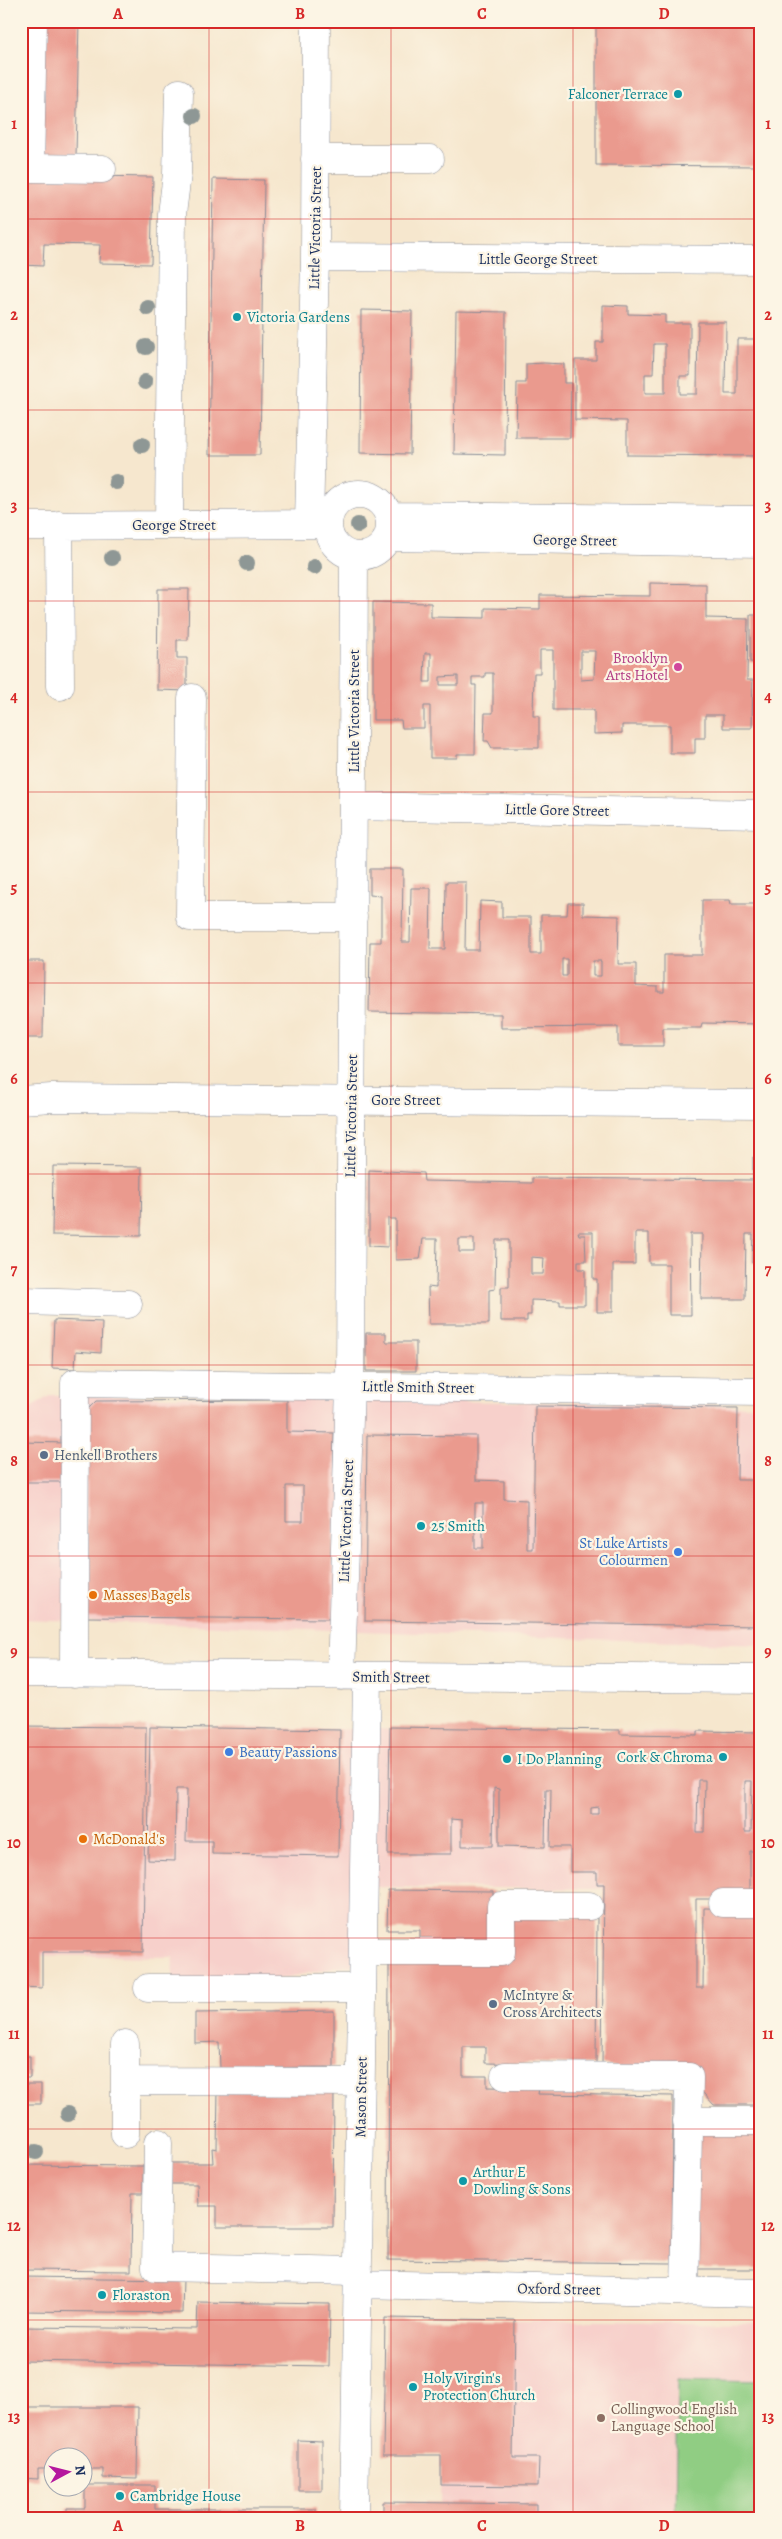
<svg xmlns="http://www.w3.org/2000/svg" width="782" height="2539" viewBox="0 0 782 2539" font-family="Alegreya,serif">
  <style>
    .built { fill: #f7d0cb }
    .green { fill: #90cd83; stroke: #567e70 }
    .building { fill: #ea9a8e; fill-rule: evenodd }
    .lines { fill: none; stroke-linecap: round; stroke-linejoin: round }
    .minor-casing { stroke: #888b96; stroke-width: 29 }
    .minor { stroke: #fff; stroke-width: 28 }
    .tree { fill: #8e9795 }
    .grid { fill: none; stroke: #d62828; stroke-width: 1; stroke-opacity: 0.55 }
    .culture-dot { fill: #0f9aa8; stroke: #fcf5e5; stroke-width: 2 }
    .hotel-dot { fill: #d1479c; stroke: #fcf5e5; stroke-width: 2 }
    .service-dot { fill: #5c6f8a; stroke: #fcf5e5; stroke-width: 2 }
    .shop-dot { fill: #3f7fe0; stroke: #fcf5e5; stroke-width: 2 }
    .food-dot { fill: #e8710a; stroke: #fcf5e5; stroke-width: 2 }
    .education-dot { fill: #8d6e63; stroke: #fcf5e5; stroke-width: 2 }
    .labels { text-anchor: middle; stroke-width: 4.5; stroke-linejoin: round; paint-order: stroke }
    .culture-label { font-size: 15px; fill: #0d838f; stroke: #fcf5e5; text-anchor: start }
    .street-label { font-size: 15px; fill: #1b2f5e; stroke: #fcf5e5 }
    .hotel-label { font-size: 15px; fill: #b23c85; stroke: #fcf5e5; text-anchor: end }
    .service-label { font-size: 15px; fill: #4e5e75; stroke: #fcf5e5; text-anchor: start }
    .shop-label { font-size: 15px; fill: #366cbe; stroke: #fcf5e5; text-anchor: end }
    .food-label { font-size: 15px; fill: #c56008; stroke: #fcf5e5; text-anchor: start }
    .education-label { font-size: 15px; fill: #785e54; stroke: #fcf5e5; text-anchor: start }
    .neatline { fill: none; stroke: #d62828; stroke-width: 2 }
    .grid-label { font-size: 16px; text-anchor: middle; font-weight: bold; fill: #d62828 }
  </style>
  <rect width="100%" height="100%" fill="#fcf5e5"/>
  <filter id="ink" filterUnits="userSpaceOnUse"><feTurbulence type="fractalNoise" baseFrequency=".02" numOctaves="2"/><feDisplacementMap in="SourceGraphic" scale="10" xChannelSelector="R" yChannelSelector="G"/><feConvolveMatrix kernelMatrix="1 2 1 2 8 2 1 2 1" color-interpolation-filters="sRGB"/></filter>
  <filter id="wash" filterUnits="userSpaceOnUse"><feTurbulence type="fractalNoise" baseFrequency=".0096" numOctaves="4" result="noise"/><feDisplacementMap in="SourceGraphic" scale="20" xChannelSelector="R" yChannelSelector="G"/><feGaussianBlur stdDeviation="1.12" result="paint"/><feColorMatrix in="noise" values="0 0 0 0 0 0 0 0 0 0 0 0 0 0 0 0 0 1.4 0 .05"/><feComposite in="paint" operator="in"/></filter>
  <g filter="url(#wash)">
    <rect width="100%" height="100%" fill="#f6e7ce"/>
    <path class="built" d="M 51,1395 L 761,1406 L 761,1645 L 21,1619 L 21,1414 Z
      M 21,1726 L 761,1733 L 761,1890 L 372,1887 L 371,1961 L 257,1983 L 172,1981 L 173,1957 L 21,1955 Z
      M 443,2319 L 760,2323 L 758,2518 L 383,2518 L 383,2502 L 440,2503 Z"/>
    <path class="green" d="M 678,2379 L 760,2381 L 758,2518 L 676,2518 Z"/>
    <g id="blocks">
      <path class="building" d="M 39,21 L 79,21 L 76,156 L 36,155 Z
        M 596,22 L 761,23 L 761,166 L 596,165 Z
        M 21,175 L 153,177 L 151,264 L 99,263 L 100,245 L 44,244 L 43,266 L 21,265 Z
        M 213,179 L 264,180 L 260,455 L 209,455 Z
        M 603,305 L 628,306 L 628,314 L 665,315 L 665,323 L 690,323 L 690,376 L 680,376 L 680,394 L 697,394 L 698,322 L 726,322 L 725,394 L 737,394 L 737,339 L 761,339 L 761,456 L 627,455 L 627,421 L 575,420 L 575,360 L 596,360 L 596,342 L 603,342 ZM 654,344 L 665,344 L 665,393 L 645,393 L 645,374 L 653,374 Z
        M 361,310 L 412,311 L 410,454 L 360,453 Z
        M 456,311 L 506,312 L 505,455 L 454,454 Z
        M 544,363 L 564,364 L 564,383 L 571,383 L 570,438 L 516,438 L 517,383 L 526,383 L 526,364 Z
        M 650,583 L 706,584 L 706,618 L 748,619 L 747,680 L 753,680 L 752,728 L 723,728 L 723,715 L 705,715 L 705,738 L 695,738 L 695,753 L 670,753 L 670,725 L 622,725 L 622,733 L 594,734 L 594,710 L 553,710 L 553,650 L 540,650 L 540,673 L 534,673 L 533,716 L 539,716 L 539,748 L 492,748 L 488,741 L 484,741 L 485,713 L 493,713 L 493,673 L 485,673 L 485,677 L 472,677 L 472,685 L 476,685 L 475,754 L 457,754 L 457,758 L 430,758 L 430,706 L 424,706 L 424,728 L 402,728 L 401,720 L 373,720 L 373,602 L 431,603 L 431,617 L 485,618 L 485,608 L 540,609 L 540,595 L 650,596 ZM 581,651 L 595,651 L 594,679 L 581,680 ZM 425,653 L 431,653 L 431,682 L 424,682 ZM 458,676 L 458,685 L 440,685 L 440,677 Z
        M 158,589 L 189,589 L 188,640 L 177,640 L 177,658 L 187,658 L 187,691 L 157,690 Z
        M 750,615 L 761,615 L 761,663 L 750,662 Z
        M 370,869 L 403,869 L 402,942 L 410,942 L 411,888 L 431,888 L 430,949 L 445,949 L 446,882 L 466,882 L 465,950 L 479,950 L 480,901 L 502,902 L 502,917 L 531,917 L 531,954 L 541,954 L 541,915 L 567,915 L 568,903 L 583,903 L 583,915 L 619,916 L 618,964 L 636,964 L 636,986 L 658,987 L 658,992 L 664,992 L 664,955 L 702,955 L 702,900 L 730,900 L 731,904 L 758,904 L 758,909 L 761,909 L 761,1024 L 702,1023 L 701,1028 L 663,1028 L 663,1046 L 618,1046 L 618,1027 L 501,1028 L 501,1014 L 369,1012 L 370,942 L 381,942 L 381,896 L 370,895 ZM 562,959 L 567,959 L 567,976 L 562,976 ZM 593,961 L 601,961 L 601,976 L 593,976 Z
        M 21,961 L 44,961 L 43,1038 L 21,1038 Z
        M 753,1157 L 761,1157 L 761,1263 L 752,1263 L 753,1234 L 746,1234 L 745,1299 L 701,1299 L 702,1234 L 690,1234 L 691,1315 L 669,1315 L 669,1264 L 649,1264 L 649,1233 L 635,1233 L 635,1264 L 613,1264 L 613,1312 L 597,1312 L 597,1279 L 593,1279 L 593,1232 L 578,1232 L 579,1235 L 585,1235 L 586,1261 L 578,1261 L 578,1269 L 585,1269 L 585,1305 L 560,1305 L 560,1301 L 531,1300 L 531,1315 L 527,1315 L 527,1321 L 501,1321 L 501,1287 L 509,1287 L 509,1240 L 496,1240 L 495,1289 L 489,1290 L 489,1324 L 429,1324 L 428,1287 L 436,1288 L 437,1239 L 423,1239 L 420,1259 L 396,1260 L 396,1219 L 388,1219 L 388,1247 L 369,1246 L 369,1170 L 423,1173 L 424,1181 L 532,1183 L 532,1178 L 753,1180 ZM 459,1239 L 474,1239 L 474,1252 L 459,1252 ZM 531,1257 L 544,1258 L 543,1274 L 531,1274 Z
        M 53,1166 L 142,1167 L 141,1236 L 52,1235 Z
        M 54,1320 L 102,1322 L 101,1353 L 76,1351 L 75,1369 L 52,1368 Z
        M 366,1333 L 386,1333 L 386,1342 L 416,1342 L 416,1371 L 366,1371 Z
        M 287,1400 L 287,1432 L 334,1433 L 332,1619 L 86,1617 L 88,1409 L 96,1401 ZM 286,1486 L 303,1486 L 303,1521 L 286,1521 Z
        M 535,1406 L 738,1408 L 737,1480 L 761,1480 L 761,1626 L 365,1621 L 367,1435 L 476,1436 L 476,1480 L 504,1481 L 504,1499 L 527,1500 L 527,1549 L 533,1549 ZM 475,1503 L 483,1503 L 483,1548 L 475,1548 Z
        M 21,1442 L 67,1443 L 67,1482 L 22,1482 Z
        M 21,1726 L 146,1727 L 143,1952 L 42,1952 L 42,1988 L 21,1987 Z
        M 150,1727 L 340,1730 L 338,1856 L 212,1854 L 212,1841 L 186,1841 L 187,1789 L 176,1789 L 175,1861 L 148,1860 Z
        M 390,1727 L 620,1730 L 620,1734 L 698,1735 L 698,1731 L 761,1732 L 761,1851 L 750,1851 L 750,1893 L 721,1899 L 696,1899 L 696,1988 L 703,1988 L 704,1908 L 761,1909 L 761,2105 L 714,2105 L 695,2084 L 602,2064 L 604,1884 L 597,1884 L 597,1872 L 570,1872 L 570,1847 L 550,1847 L 551,1789 L 546,1789 L 545,1847 L 499,1846 L 499,1789 L 494,1788 L 493,1846 L 462,1846 L 462,1820 L 451,1819 L 451,1854 L 388,1854 ZM 698,1780 L 705,1780 L 704,1832 L 697,1832 ZM 745,1781 L 752,1781 L 751,1832 L 745,1832 ZM 598,1807 L 598,1814 L 591,1814 L 591,1808 Z
        M 388,1890 L 493,1891 L 492,1945 L 420,1944 L 420,1930 L 387,1930 Z
        M 511,1917 L 597,1918 L 596,2065 L 485,2063 L 485,2047 L 463,2047 L 463,2076 L 487,2076 L 487,2087 L 539,2088 L 538,2094 L 673,2096 L 672,2263 L 388,2260 L 389,1960 L 510,1960 Z
        M 334,2011 L 334,2067 L 220,2068 L 219,2042 L 195,2043 L 195,2013 Z
        M 21,2056 L 30,2056 L 30,2078 L 21,2078 Z
        M 21,2084 L 41,2084 L 41,2104 L 21,2104 Z
        M 218,2089 L 334,2091 L 333,2227 L 217,2227 L 217,2206 L 198,2206 L 197,2184 L 168,2184 L 168,2163 L 213,2163 L 212,2148 L 217,2149 Z
        M 696,2132 L 761,2132 L 761,2269 L 695,2269 Z
        M 21,2165 L 143,2166 L 143,2193 L 132,2193 L 131,2271 L 21,2270 Z
        M 21,2277 L 183,2279 L 182,2313 L 21,2311 Z
        M 198,2302 L 330,2304 L 329,2366 L 23,2361 L 23,2327 L 197,2329 Z
        M 385,2318 L 515,2320 L 513,2458 L 539,2458 L 538,2486 L 441,2485 L 441,2455 L 383,2455 Z
        M 21,2407 L 138,2407 L 137,2479 L 103,2478 L 103,2469 L 82,2469 L 82,2456 L 52,2456 L 52,2469 L 38,2469 L 38,2479 L 21,2478 Z
        M 298,2440 L 322,2441 L 322,2490 L 298,2490 Z
        M 85,2485 L 155,2485 L 155,2509 L 316,2509 L 316,2518 L 67,2518 L 67,2508 L 85,2508 Z
        M 383,2502 L 536,2504 L 536,2518 L 383,2518 Z"/>
    </g>
  </g>
  <g filter="url(#ink)">
    <use href="#blocks" fill-opacity="0" stroke="#888b96" stroke-width="1"/>
    <g class="lines">
      <defs>
        <path id="minor" d="M 33,21 L 30,168 L 102,169
          M 315,159 L 430,159
          M 315,257 L 761,260
          M328 525a31 31 0 1 1 62 0a31 31 0 1 1-62 0Z
          M 389,516 L 761,520
          M 169,524 L 172,214 L 177,174 L 179,93
          M 309,524 L 315,257 L 316,21
          M 59,525 L 60,686
          M 21,526 L 327,524
          M 389,537 L 761,543
          M 192,698 L 190,917 L 353,917
          M 353,806 L 761,814
          M 21,1100 L 52,1098 L 761,1104
          M 23,1301 L 128,1304
          M 21,1673 L 761,1679
          M 74,1674 L 75,1383 L 761,1392
          M 341,1676 L 350,1386 L 354,556
          M 723,1903 L 761,1903
          M 363,1952 L 501,1952 L 501,1906 L 589,1906
          M 148,1988 L 362,1988
          M 125,2044 L 125,2134
          M 505,2076 L 689,2077 L 685,2292
          M 125,2081 L 361,2082
          M 687,2121 L 761,2121
          M 158,2143 L 156,2267 L 358,2271
          M 358,2284 L 761,2293
          M 354,2518 L 367,1676"/>
      </defs>
      <use href="#minor" class="minor-casing"/>
      <use href="#minor" class="minor"/>
    </g>
    <g class="tree">
      <circle cx="194" cy="116" r="8"/>
      <circle cx="148" cy="308" r="8"/>
      <circle cx="146" cy="347" r="8"/>
      <circle cx="145" cy="382" r="8"/>
      <circle cx="142" cy="445" r="8"/>
      <circle cx="116" cy="482" r="8"/>
      <circle cx="358" cy="525" r="8"/>
      <circle cx="112" cy="558" r="8"/>
      <circle cx="247" cy="563" r="8"/>
      <circle cx="314" cy="567" r="8"/>
      <circle cx="68" cy="2114" r="8"/>
      <circle cx="36" cy="2152" r="8"/>
    </g>
  </g>
  <path class="grid" d="M 209,21 L 209,2518M 391,21 L 391,2518M 573,21 L 573,2518M 21,219 L 761,219M 21,410 L 761,410M 21,601 L 761,601M 21,792 L 761,792M 21,983 L 761,983M 21,1174 L 761,1174M 21,1365 L 761,1365M 21,1556 L 761,1556M 21,1747 L 761,1747M 21,1938 L 761,1938M 21,2129 L 761,2129M 21,2320 L 761,2320"/>
  <g class="culture-dot">
    <circle cx="678" cy="94" r="5"/>
    <circle cx="237" cy="317" r="5"/>
    <circle cx="421" cy="1526" r="5"/>
    <circle cx="723" cy="1757" r="5"/>
    <circle cx="507" cy="1759" r="5"/>
    <circle cx="463" cy="2181" r="5"/>
    <circle cx="102" cy="2295" r="5"/>
    <circle cx="413" cy="2387" r="5"/>
    <circle cx="120" cy="2496" r="5"/>
  </g>
  <circle class="hotel-dot" cx="678" cy="667" r="5"/>
  <g class="service-dot">
    <circle cx="44" cy="1455" r="5"/>
    <circle cx="493" cy="2004" r="5"/>
  </g>
  <g class="shop-dot">
    <circle cx="678" cy="1552" r="5"/>
    <circle cx="229" cy="1752" r="5"/>
  </g>
  <g class="food-dot">
    <circle cx="93" cy="1595" r="5"/>
    <circle cx="83" cy="1839" r="5"/>
  </g>
  <circle class="education-dot" cx="601" cy="2418" r="5"/>
  <g class="labels">
    <g class="culture-label">
      <text x="668" y="99" text-anchor="end">Falconer Terrace</text>
      <text x="247" y="322">Victoria Gardens</text>
      <text x="431" y="1531">25 Smith</text>
      <text x="713" y="1762" text-anchor="end">Cork &amp; Chroma</text>
      <text x="517" y="1764">I Do Planning</text>
      <text x="473" y="2177">Arthur E<tspan x="473" dy="17">Dowling &amp; Sons</tspan></text>
      <text x="112" y="2300">Floraston</text>
      <text x="423" y="2383">Holy Virgin's<tspan x="423" dy="17">Protection Church</tspan></text>
      <text x="130" y="2501">Cambridge House</text>
    </g>
    <g class="street-label">
      <text transform="translate(315 228) rotate(-89)" y="5">Little Victoria Street</text>
      <text x="538" y="264">Little George Street</text>
      <text x="174" y="530">George Street</text>
      <text transform="translate(575 540) rotate(1)" y="5">George Street</text>
      <text transform="translate(354 711) rotate(-90)" y="5">Little Victoria Street</text>
      <text transform="translate(557 810) rotate(1)" y="5">Little Gore Street</text>
      <text x="406" y="1105">Gore Street</text>
      <text transform="translate(351 1116) rotate(-89)" y="5">Little Victoria Street</text>
      <text transform="translate(418 1387) rotate(1)" y="5">Little Smith Street</text>
      <text transform="translate(346 1521) rotate(-88)" y="5">Little Victoria Street</text>
      <text transform="translate(391 1677) rotate(1)" y="5">Smith Street</text>
      <text transform="translate(361 2097) rotate(-89)" y="5">Mason Street</text>
      <text transform="translate(559 2289) rotate(1)" y="5">Oxford Street</text>
    </g>
    <g class="hotel-label">
      <text x="668" y="663">Brooklyn<tspan x="668" dy="17">Arts Hotel</tspan></text>
    </g>
    <g class="service-label">
      <text x="54" y="1460">Henkell Brothers</text>
      <text x="503" y="2000">McIntyre &amp;<tspan x="503" dy="17">Cross Architects</tspan></text>
    </g>
    <g class="shop-label">
      <text x="668" y="1548">St Luke Artists<tspan x="668" dy="17">Colourmen</tspan></text>
      <text x="239" y="1757" text-anchor="start">Beauty Passions</text>
    </g>
    <g class="food-label">
      <text x="103" y="1600">Masses Bagels</text>
      <text x="93" y="1844">McDonald's</text>
    </g>
    <g class="education-label">
      <text x="611" y="2414">Collingwood English<tspan x="611" dy="17">Language School</tspan></text>
    </g>
  </g>
  <rect width="782" height="2539" fill="none" stroke="#fcf5e5" stroke-width="55"/>
  <g transform="translate(68 2472) rotate(83)"><circle r="24" fill="#fcf5e5" stroke="#a2a6af"/>
  <path d="M0-4L9 19L0 12L-9 19Z" fill="#b5179e"/>
  <text y="-8" font-size="14" font-weight="bold" text-anchor="middle" fill="#1b2f5e">N</text>
  </g>
  <rect x="28" y="28" width="726" height="2484" class="neatline"/>
  <g class="grid-label">
    <text x="118" y="19">A</text>
    <text x="300" y="19">B</text>
    <text x="482" y="19">C</text>
    <text x="664" y="19">D</text>
    <text x="14" y="129">1</text>
    <text x="768" y="129">1</text>
    <text x="14" y="320">2</text>
    <text x="768" y="320">2</text>
    <text x="14" y="511">3</text>
    <text x="768" y="511">3</text>
    <text x="14" y="702">4</text>
    <text x="768" y="702">4</text>
    <text x="14" y="893">5</text>
    <text x="768" y="893">5</text>
    <text x="14" y="1084">6</text>
    <text x="768" y="1084">6</text>
    <text x="14" y="1275">7</text>
    <text x="768" y="1275">7</text>
    <text x="14" y="1466">8</text>
    <text x="768" y="1466">8</text>
    <text x="14" y="1657">9</text>
    <text x="768" y="1657">9</text>
    <text x="14" y="1848">10</text>
    <text x="768" y="1848">10</text>
    <text x="14" y="2039">11</text>
    <text x="768" y="2039">11</text>
    <text x="14" y="2231">12</text>
    <text x="768" y="2231">12</text>
    <text x="14" y="2422">13</text>
    <text x="768" y="2422">13</text>
    <text x="118" y="2531">A</text>
    <text x="300" y="2531">B</text>
    <text x="482" y="2531">C</text>
    <text x="664" y="2531">D</text>
  </g>
</svg>
